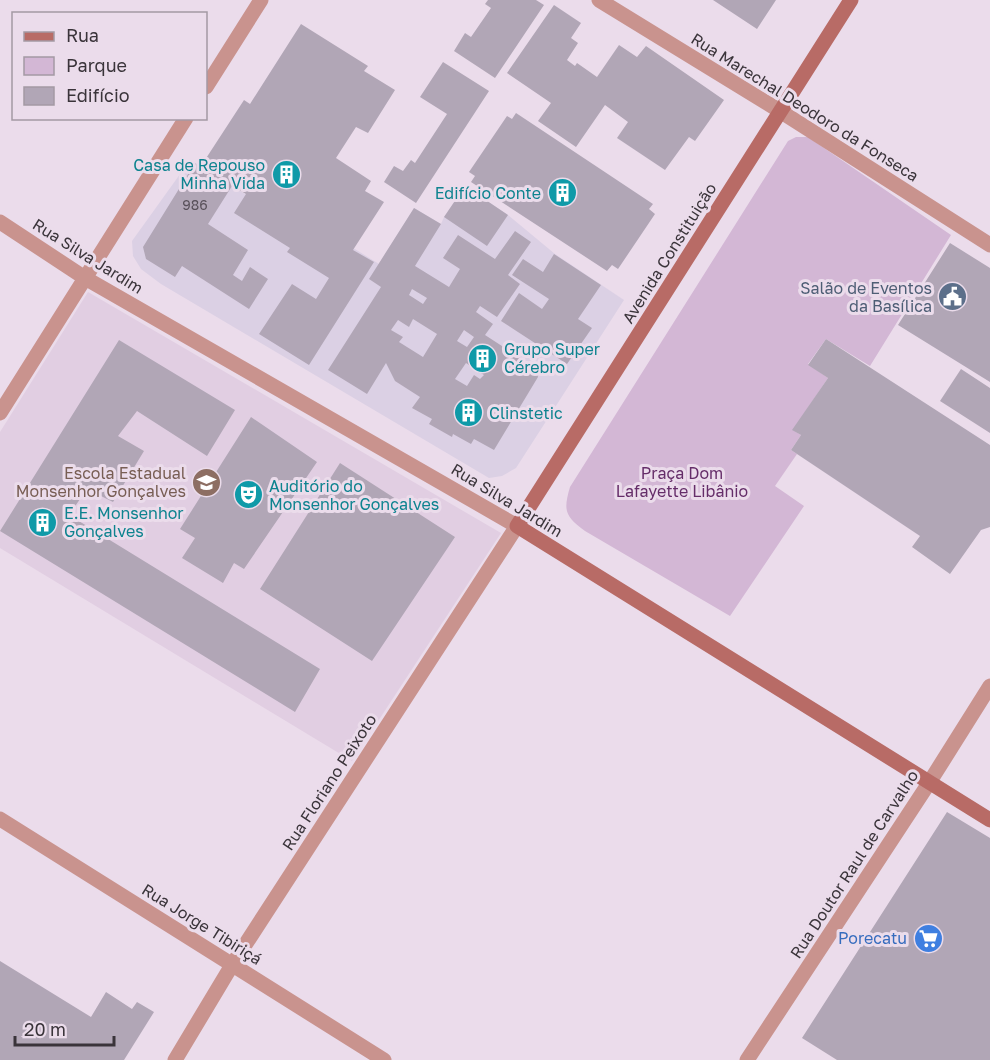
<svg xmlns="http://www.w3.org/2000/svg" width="990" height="1060" viewBox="0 0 990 1060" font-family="'Golos Text',sans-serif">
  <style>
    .commercial { fill: #dbd0e4 }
    .built { fill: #e1cee2 }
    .green { fill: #d3b7d5 }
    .building { fill: #b1a6b6; fill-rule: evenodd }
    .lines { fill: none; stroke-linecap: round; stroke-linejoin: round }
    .street { stroke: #c9938e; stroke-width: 15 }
    .secondary { stroke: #b86b66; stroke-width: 15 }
    .labels { text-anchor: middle; stroke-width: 6; stroke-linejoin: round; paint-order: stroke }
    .number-label { font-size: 14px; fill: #585059 }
    .street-label { font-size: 16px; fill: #3a343a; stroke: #ebdceb }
    .culture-label { font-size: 16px; fill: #0d838f; stroke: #ebdceb; text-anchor: start }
    .service-label { font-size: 16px; fill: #4e5e75; stroke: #ebdceb; text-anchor: end }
    .education-label { font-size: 16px; fill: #785e54; stroke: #ebdceb; text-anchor: end }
    .park-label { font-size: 16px; fill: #652d69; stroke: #ebdceb }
    .shop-label { font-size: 16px; fill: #366cbe; stroke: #ebdceb; text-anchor: end }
  </style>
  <rect width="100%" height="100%" fill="#ebdceb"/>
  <path class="commercial" d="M 188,163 L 195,163 L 245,194 L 252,185 L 379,264 L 414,208 L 441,224 L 444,217 L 465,186 L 508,215 L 555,254 L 624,300 L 516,468 L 502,476 L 489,478 L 161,284 L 141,269 L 133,256 L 132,241 Z"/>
  <path class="built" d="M 88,292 L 501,533 L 352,761 L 0,548 L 0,432 Z"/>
  <path class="green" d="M 796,137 L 808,137 L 951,235 L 870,366 L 826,339 L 808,364 L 828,378 L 793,430 L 801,435 L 791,450 L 797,454 L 775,486 L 804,506 L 730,616 L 585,531 C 565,516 563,511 570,487 L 788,141 Z"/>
  <path class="building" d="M 488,0 L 536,0 L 544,5 L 495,78 L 454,51 L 465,33 L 471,37 L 491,8 L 485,4 Z
    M 713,0 L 776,0 L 757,29 Z
    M 554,5 L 581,23 L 571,38 L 578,43 L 567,60 L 575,66 L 577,63 L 597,77 L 619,45 L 637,57 L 646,46 L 724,100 L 695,141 L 689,137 L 665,170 L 617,138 L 628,122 L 605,105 L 576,147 L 538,121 L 551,103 L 507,73 Z
    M 301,24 L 368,66 L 364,71 L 395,90 L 368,133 L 356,127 L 336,158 L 371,181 L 365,191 L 384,202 L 353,250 L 374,262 L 309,365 L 259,334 L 292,284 L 316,299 L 329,278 L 287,252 L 290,248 L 234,213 L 246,194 L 232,186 L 208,224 L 248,250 L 233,275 L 242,281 L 250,267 L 268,279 L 249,309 L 182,266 L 175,277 L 146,259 L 143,247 L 195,163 L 201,166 L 244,100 L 250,104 Z
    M 443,62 L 489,91 L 416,203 L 384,182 L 394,166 L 403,171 L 411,160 L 415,163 L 447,114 L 420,97 Z
    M 516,113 L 653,204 L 649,209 L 655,214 L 618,269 L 612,265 L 607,271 L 471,182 L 475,176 L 469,172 L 507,116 L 512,119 Z
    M 465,186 L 508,215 L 487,246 L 444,217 Z
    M 414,208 L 441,224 L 415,266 L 449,287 L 460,269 L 443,258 L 458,235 L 495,259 L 515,231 L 531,242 L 508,275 L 520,284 L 497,317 L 480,306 L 476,312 L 493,324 L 485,335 L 536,368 L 538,377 L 494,450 L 474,439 L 471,444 L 453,434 L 452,437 L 429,424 L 432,419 L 412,408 L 420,397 L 395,381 L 386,363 L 367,394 L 328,370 L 381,287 L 369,279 ZM 412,289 L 427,298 L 423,304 L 409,295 ZM 413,319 L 437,334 L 423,357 L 399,342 L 403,337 L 391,330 L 398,320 L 409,327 ZM 464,330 L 474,337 L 467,347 L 457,341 ZM 466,363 L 484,375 L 480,379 L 474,375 L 467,386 L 455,379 Z
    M 950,243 L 990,268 L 990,382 L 898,325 Z
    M 554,254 L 601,285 L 578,319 L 592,328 L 567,364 L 501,321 L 519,293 L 542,309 L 549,299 L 512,275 L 523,259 L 543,272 Z
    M 826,339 L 990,445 L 990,527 L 981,530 L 950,574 L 912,547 L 920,536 L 791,450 L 801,435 L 792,430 L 828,378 L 808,365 Z
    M 119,340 L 235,410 L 207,456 L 137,411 L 118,436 L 144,451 L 113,502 L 87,489 L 69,515 L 320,669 L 295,712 L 0,531 Z
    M 961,369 L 990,388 L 990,433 L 940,401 Z
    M 251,417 L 317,462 L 244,569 L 234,563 L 223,583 L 182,558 L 195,538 L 180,529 Z
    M 340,463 L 455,537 L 372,661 L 260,589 Z
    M 947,812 L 990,838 L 990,1060 L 837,1060 L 802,1038 Z
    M 0,961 L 91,1017 L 106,992 L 132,1009 L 137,1002 L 154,1012 L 124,1060 L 0,1060 Z"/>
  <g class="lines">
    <path class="street" d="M 599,0 L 780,111 L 990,245
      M 206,87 L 261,0
      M 0,222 L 85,278 L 517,526 L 232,965 L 175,1060
      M 0,413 L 186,118
      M 0,819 L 384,1060
      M 747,1060 L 929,783 L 990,686"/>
    <path class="secondary" d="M 851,0 L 517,526 L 990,820"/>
  </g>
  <defs>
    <symbol id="building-disc" viewBox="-11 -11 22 22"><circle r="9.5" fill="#0f9aa8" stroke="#ebdceb"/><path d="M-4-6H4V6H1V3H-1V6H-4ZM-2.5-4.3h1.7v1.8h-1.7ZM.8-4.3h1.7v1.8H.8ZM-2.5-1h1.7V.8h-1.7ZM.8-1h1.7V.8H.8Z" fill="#fff"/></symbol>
    <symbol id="civic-disc" viewBox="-11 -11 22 22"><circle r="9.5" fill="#5c6f8a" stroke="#ebdceb"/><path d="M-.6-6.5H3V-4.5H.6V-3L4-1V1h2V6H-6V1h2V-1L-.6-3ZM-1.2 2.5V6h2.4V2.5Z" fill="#fff"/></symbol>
    <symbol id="school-disc" viewBox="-11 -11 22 22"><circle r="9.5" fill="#8d6e63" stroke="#ebdceb"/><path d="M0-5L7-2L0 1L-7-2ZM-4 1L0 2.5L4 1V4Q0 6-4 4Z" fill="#fff"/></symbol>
    <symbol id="theatre-disc" viewBox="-11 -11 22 22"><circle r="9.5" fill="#0f9aa8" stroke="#ebdceb"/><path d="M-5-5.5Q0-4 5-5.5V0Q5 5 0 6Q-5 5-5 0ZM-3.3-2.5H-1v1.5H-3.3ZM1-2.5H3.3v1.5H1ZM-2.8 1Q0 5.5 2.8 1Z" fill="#fff"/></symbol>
    <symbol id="supermarket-disc" viewBox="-11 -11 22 22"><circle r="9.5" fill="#3f7fe0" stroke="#ebdceb"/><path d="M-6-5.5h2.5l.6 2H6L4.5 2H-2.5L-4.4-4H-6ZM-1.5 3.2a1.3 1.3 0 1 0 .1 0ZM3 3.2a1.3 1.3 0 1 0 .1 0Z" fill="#fff"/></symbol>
  </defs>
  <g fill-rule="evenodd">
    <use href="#building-disc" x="270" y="158" width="33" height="33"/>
    <use href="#building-disc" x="546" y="176" width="33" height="33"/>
    <use href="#civic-disc" x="936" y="280" width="33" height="33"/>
    <use href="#building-disc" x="466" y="342" width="33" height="33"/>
    <use href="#building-disc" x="452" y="396" width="33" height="33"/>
    <use href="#school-disc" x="190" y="466" width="33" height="33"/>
    <use href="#theatre-disc" x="232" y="478" width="33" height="33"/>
    <use href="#building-disc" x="26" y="506" width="33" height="33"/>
    <use href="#supermarket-disc" x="912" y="922" width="33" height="33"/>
  </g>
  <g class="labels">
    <g class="number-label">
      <text x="195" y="210">986</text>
    </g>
    <g class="street-label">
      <text transform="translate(805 107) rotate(32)" y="6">Rua Marechal Deodoro da Fonseca</text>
      <text transform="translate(669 253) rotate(-58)" y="6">Avenida Constituição</text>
      <text transform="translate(88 256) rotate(32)" y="6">Rua Silva Jardim</text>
      <text transform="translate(507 500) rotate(31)" y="6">Rua Silva Jardim</text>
      <text transform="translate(329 782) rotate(-57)" y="6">Rua Floriano Peixoto</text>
      <text transform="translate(854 864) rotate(-57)" y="6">Rua Doutor Raul de Carvalho</text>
      <text transform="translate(202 924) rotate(32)" y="6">Rua Jorge Tibiriçá</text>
    </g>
    <g class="culture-label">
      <text x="265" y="171" text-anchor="end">Casa de Repouso<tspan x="265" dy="18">Minha Vida</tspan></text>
      <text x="541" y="199" text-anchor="end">Edifício Conte</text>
      <text x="504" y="355">Grupo Super<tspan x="504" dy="18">Cérebro</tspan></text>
      <text x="489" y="419">Clinstetic</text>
      <text x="269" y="492">Auditório do<tspan x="269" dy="18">Monsenhor Gonçalves</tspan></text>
      <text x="64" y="519">E.E. Monsenhor<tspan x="64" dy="18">Gonçalves</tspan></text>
    </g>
    <g class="service-label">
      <text x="932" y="294">Salão de Eventos<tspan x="932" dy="18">da Basílica</tspan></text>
    </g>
    <g class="education-label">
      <text x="186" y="479">Escola Estadual<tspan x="186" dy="18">Monsenhor Gonçalves</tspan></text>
    </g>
    <g class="park-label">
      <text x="682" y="479">Praça Dom<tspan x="682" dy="18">Lafayette Libânio</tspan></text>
    </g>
    <g class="shop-label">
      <text x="907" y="944">Porecatu</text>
    </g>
  </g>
  <rect x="12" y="12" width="195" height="108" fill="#ebdceb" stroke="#a499a4" stroke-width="1.5"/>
  <rect x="24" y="32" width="30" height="9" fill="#b86b66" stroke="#a499a4" stroke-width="1.5"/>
  <text x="66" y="42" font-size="18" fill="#3a343a">Rua</text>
  <rect x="24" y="57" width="30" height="18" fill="#d3b7d5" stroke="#a499a4" stroke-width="1.5"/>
  <text x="66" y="72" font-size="18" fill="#3a343a">Parque</text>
  <rect x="24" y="87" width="30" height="18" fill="#b1a6b6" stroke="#a499a4" stroke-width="1.5"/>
  <text x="66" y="102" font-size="18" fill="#3a343a">Edifício</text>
  <path d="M15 1036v9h99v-9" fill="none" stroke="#3a343a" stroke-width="3"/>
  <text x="24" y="1036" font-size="18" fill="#3a343a" stroke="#ebdceb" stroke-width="4.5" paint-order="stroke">20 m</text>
</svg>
